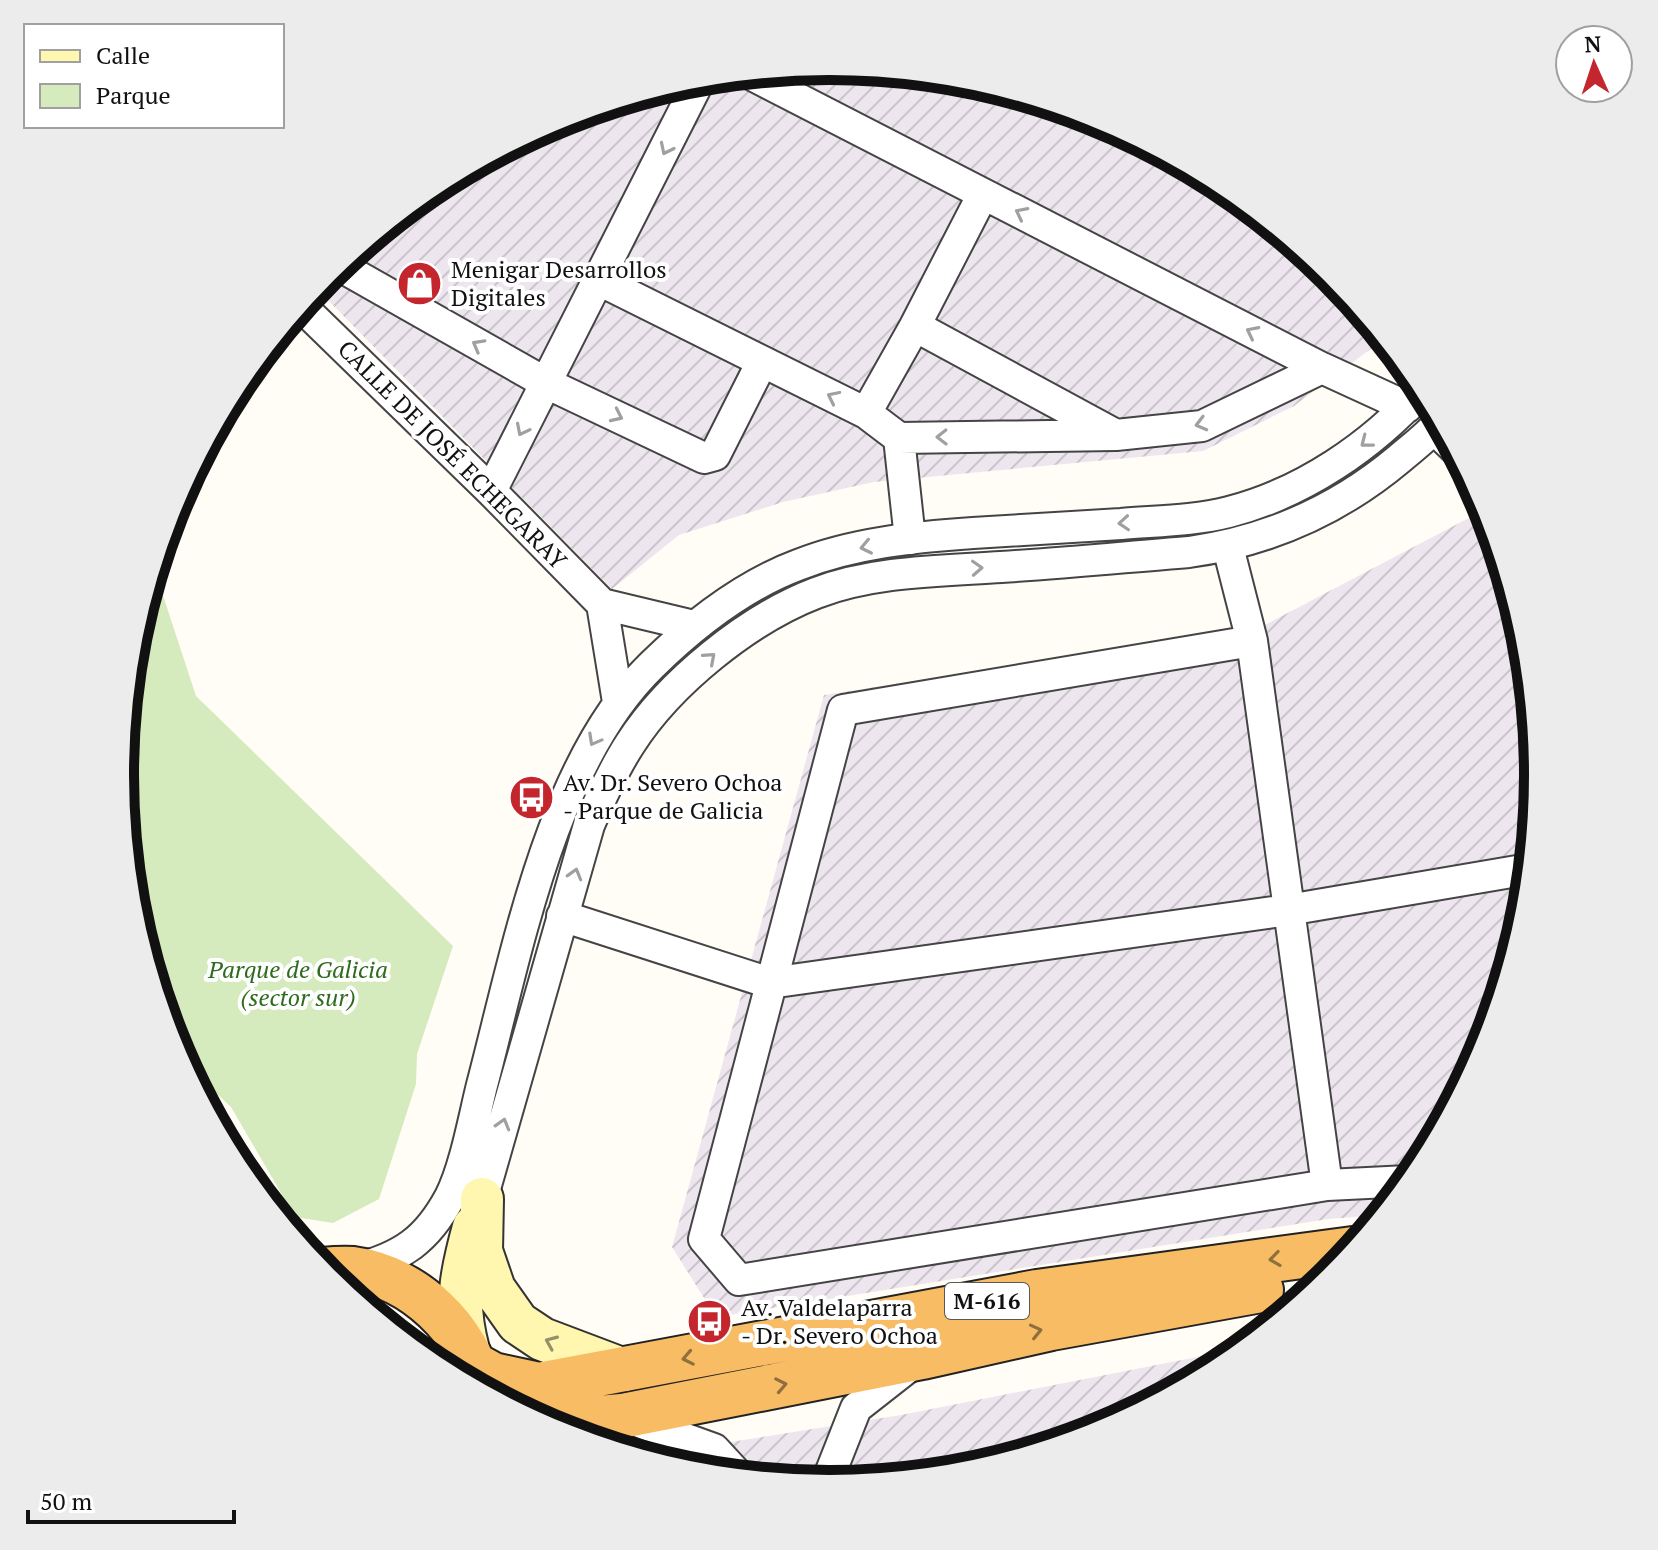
<svg xmlns="http://www.w3.org/2000/svg" width="1658" height="1550" viewBox="0 0 1658 1550" font-family="'PT Serif',serif">
  <style>
    .industrial { fill: url(#industrial-furrows) }
    .grass { fill: url(#grass-dots) }
    .park { fill: #d5ebbd }
    .lines { fill: none; stroke-linecap: round; stroke-linejoin: round }
    .minor-casing { stroke: #444; stroke-width: 34 }
    .secondary-casing { stroke: #333; stroke-width: 46 }
    .trunk-casing { stroke: #222; stroke-width: 48 }
    .minor { stroke: #fff; stroke-width: 30 }
    .secondary { stroke: #fff6b0; stroke-width: 42 }
    .trunk { stroke: #f7bc64; stroke-width: 44 }
    .oneway { stroke: #a0a0a0 }
    .oneway2 { stroke: #906f3f }
    .oneway3 { stroke: #948f68 }
    .labels { text-anchor: middle; stroke-width: 8; stroke-linejoin: round; paint-order: stroke }
    .shield { fill: #fff; stroke: #585858; stroke-width: 2 }
    .shield-label { font-size: 22px; font-weight: bold; fill: #111 }
    .poi-label { font-size: 24px; fill: #111; stroke: #fff; text-anchor: start }
    .street-label { font-size: 24px; fill: #111; stroke: #fff }
    .park-label { font-size: 24px; font-style: italic; fill: #2f6b1f; stroke: #fff }
    .rim { fill: none; stroke: #111; stroke-width: 10 }
  </style>
  <defs>
    <pattern id="industrial-furrows" width="10" height="10" patternUnits="userSpaceOnUse" patternTransform="scale(2)"><rect width="10" height="10" fill="#eee6ef"/><path d="M-1 1l2-2M0 10L10 0M9 11l2-2" fill="none" stroke="#cbc4cc"/></pattern>
    <pattern id="grass-dots" width="8" height="8" patternUnits="userSpaceOnUse" patternTransform="scale(2)"><rect width="8" height="8" fill="#d5ebbd"/><path d="M2 2h.1M6 6h.1" fill="none" stroke="#b6c8a1" stroke-width="1.8" stroke-linecap="round"/></pattern>
  </defs>
  <rect width="100%" height="100%" fill="#fffdf5"/>
  <path class="industrial" d="M 829,66 L 968,80 L 1101,120 L 1223,186 L 1331,274 L 1384,339 L 1294,406 L 1203,451 L 874,482 L 783,502 L 679,535 L 612,589 L 316,288 L 328,273 L 435,185 L 558,120 L 691,80 Z
    M 1486,509 L 1524,637 L 1538,775 L 1524,914 L 1484,1047 L 1418,1169 L 1381,1215 L 1328,1219 L 716,1317 L 672,1247 L 824,695 L 1259,628 Z
    M 1243,1348 L 1223,1365 L 1100,1430 L 967,1470 L 829,1484 L 690,1470 L 643,1456 L 901,1415 Z"/>
  <path class="grass" d="M 370,1311 C 396,1318 422,1340 434,1364 Z"/>
  <path class="park" d="M 154,568 L 196,696 L 453,946 L 417,1054 L 416,1084 L 379,1199 L 333,1223 L 295,1217 L 231,1107 L 182,1061 L 174,1046 L 134,913 L 120,775 L 134,636 Z"/>
  <g class="lines">
    <defs>
      <path id="minor" d="M 750,74 L 1322,368 L 1407,407
        M 338,265 L 546,383 L 704,458 L 715,455 L 762,362
        M 599,280 L 866,413 L 899,438 L 1116,435 L 1202,426 L 1322,368
        M 301,306 L 491,491 L 602,604
        M 915,326 L 1114,434
        M 866,413 L 915,326 L 983,194
        M 1434,429 L 1455,449
        M 899,438 L 910,539
        M 491,491 L 700,79
        M 1228,547 L 1252,641 L 1327,1185
        M 602,604 L 618,702
        M 602,604 L 694,626
        M 1252,641 L 843,710 L 704,1239 L 739,1280 L 1327,1185 L 1408,1181
        M 562,916 L 770,983 L 1288,910 L 1529,869
        M 482,1199 L 589,825 C 601,797 613,770 630,744 C 669,683 748,619 816,593 C 874,571 940,571 1001,567 C 1064,563 1126,557 1189,552 C 1268,541 1337,511 1399,459 C 1413,447 1428,436 1440,422
        M 356,1269 C 402,1257 427,1240 450,1197 C 465,1168 474,1117 482,1085 C 517,952 551,763 652,665 C 694,624 742,586 798,565 C 853,543 915,537 973,533 C 1022,530 1072,527 1121,524 C 1156,521 1194,521 1229,512 C 1303,493 1372,446 1423,389
        M 625,1417 L 714,1449 L 738,1475
        M 826,1484 L 856,1408 L 916,1361"/>
      <path id="secondary" d="M 482,1199 L 481,1251 L 494,1289 L 518,1323 L 542,1339 L 624,1370
        M 468,1350 C 455,1301 461,1275 474,1227"/>
      <path id="trunk" d="M 322,1270 C 332,1269 343,1268 353,1269 C 414,1277 469,1330 481,1389
        M 473,1364 L 493,1375 L 539,1385 L 1037,1292 L 1353,1249
        M 544,1423 L 622,1416 L 922,1357 L 1051,1328 L 1261,1290"/>
    </defs>
    <use href="#minor" class="minor-casing"/>
    <use href="#secondary" class="secondary-casing"/>
    <use href="#trunk" class="trunk-casing"/>
    <use href="#minor" class="minor"/>
    <use href="#secondary" class="secondary"/>
    <use href="#trunk" class="trunk"/>
  </g>
  <defs><path id="oneway-chevron" d="M-2-3.5L2.5 0L-2 3.5" fill="none" stroke-width="1.6" stroke-linecap="round" stroke-linejoin="round" transform="scale(2)"/></defs>
  <g class="oneway">
    <use href="#oneway-chevron" transform="translate(666 149) rotate(116)"/>
    <use href="#oneway-chevron" transform="translate(1021 213) rotate(-153)"/>
    <use href="#oneway-chevron" transform="translate(1252 332) rotate(-153)"/>
    <use href="#oneway-chevron" transform="translate(478 345) rotate(-151)"/>
    <use href="#oneway-chevron" transform="translate(833 397) rotate(-154)"/>
    <use href="#oneway-chevron" transform="translate(617 416) rotate(25)"/>
    <use href="#oneway-chevron" transform="translate(1201 424) rotate(165)"/>
    <use href="#oneway-chevron" transform="translate(522 430) rotate(117)"/>
    <use href="#oneway-chevron" transform="translate(942 437) rotate(179)"/>
    <use href="#oneway-chevron" transform="translate(1366 442) rotate(142)"/>
    <use href="#oneway-chevron" transform="translate(1124 523) rotate(176)"/>
    <use href="#oneway-chevron" transform="translate(866 547) rotate(168)"/>
    <use href="#oneway-chevron" transform="translate(977 568) rotate(-3)"/>
    <use href="#oneway-chevron" transform="translate(710 658) rotate(-41)"/>
    <use href="#oneway-chevron" transform="translate(594 740) rotate(119)"/>
    <use href="#oneway-chevron" transform="translate(575 874) rotate(-74)"/>
    <use href="#oneway-chevron" transform="translate(503 1124) rotate(-74)"/>
  </g>
  <g class="oneway2">
    <use href="#oneway-chevron" transform="translate(1275 1259) rotate(172)"/>
    <use href="#oneway-chevron" transform="translate(1036 1331) rotate(-13)"/>
    <use href="#oneway-chevron" transform="translate(688 1358) rotate(169)"/>
    <use href="#oneway-chevron" transform="translate(781 1385) rotate(-11)"/>
  </g>
  <use class="oneway3" href="#oneway-chevron" transform="translate(551 1342) rotate(-157)"/>
  <defs>
    <symbol id="shop-disc" viewBox="-11 -11 22 22"><circle r="9.5" fill="#c4262e" stroke="#fff"/><path d="M-5-2.5h2.3a2.7 3.5 0 0 1 5.4 0H5L5.5 6h-11ZM-1.5-2.5h3a1.5 2.3 0 0 0-3 0Z" fill="#fff"/></symbol>
    <symbol id="bus-disc" viewBox="-11 -11 22 22"><circle r="9.5" fill="#c4262e" stroke="#fff"/><path d="M-5-6H5V4H4V6H2V4H-2V6H-4V4H-5ZM-3.5-4V0h7V-4ZM-3.5 1.2v1.5H-2V1.2ZM2 1.2v1.5H3.5V1.2Z" fill="#fff"/></symbol>
  </defs>
  <g fill-rule="evenodd">
    <use href="#shop-disc" x="394" y="258" width="51" height="51"/>
    <use href="#bus-disc" x="506" y="772" width="51" height="51"/>
    <use href="#bus-disc" x="684" y="1296" width="51" height="51"/>
  </g>
  <g class="labels">
    <rect class="shield" x="945" y="1283" width="84" height="36" rx="6"/>
    <g class="shield-label">
      <text x="987" y="1309">M-616</text>
    </g>
    <g class="poi-label">
      <text x="451" y="278">Menigar Desarrollos<tspan x="451" dy="28">Digitales</tspan></text>
      <text x="563" y="791">Av. Dr. Severo Ochoa<tspan x="563" dy="28">- Parque de Galicia</tspan></text>
      <text x="741" y="1316">Av. Valdelaparra<tspan x="741" dy="28">- Dr. Severo Ochoa</tspan></text>
    </g>
    <g class="street-label">
      <text transform="translate(452 455) rotate(45)" y="8">CALLE DE JOSÉ ECHEGARAY</text>
    </g>
    <g class="park-label">
      <text x="298" y="978">Parque de Galicia<tspan x="298" dy="28">(sector sur)</tspan></text>
    </g>
  </g>
  <path d="M0 0H1658V1550H0ZM134 775a695 695 0 1 1 1390 0a695 695 0 1 1-1390 0Z" fill="#ececec" fill-rule="evenodd"/>
  <path class="rim" d="M134 775a695 695 0 1 1 1390 0a695 695 0 1 1-1390 0Z"/>
  <rect x="24" y="24" width="260" height="104" fill="#ffffff" stroke="#a0a0a0" stroke-width="2"/>
  <rect x="40" y="50" width="40" height="12" fill="#fff6b0" stroke="#a0a0a0" stroke-width="2"/>
  <text x="96" y="64" font-size="24" fill="#111111">Calle</text>
  <rect x="40" y="84" width="40" height="24" fill="#d5ebbd" stroke="#a0a0a0" stroke-width="2"/>
  <text x="96" y="104" font-size="24" fill="#111111">Parque</text>
  <g transform="translate(1594 64) rotate(357)"><circle r="38" fill="#ffffff" stroke="#a0a0a0" stroke-width="2"/>
  <path d="M0-6L14 30L0 20L-14 30Z" fill="#c4262e"/>
  <text y="-12" font-size="22" font-weight="bold" text-anchor="middle" fill="#111111">N</text>
  </g>
  <path d="M28 1510v12h206v-12" fill="none" stroke="#111111" stroke-width="4"/>
  <text x="40" y="1510" font-size="24" fill="#111111" stroke="#ffffff" stroke-width="6" paint-order="stroke">50 m</text>
</svg>
